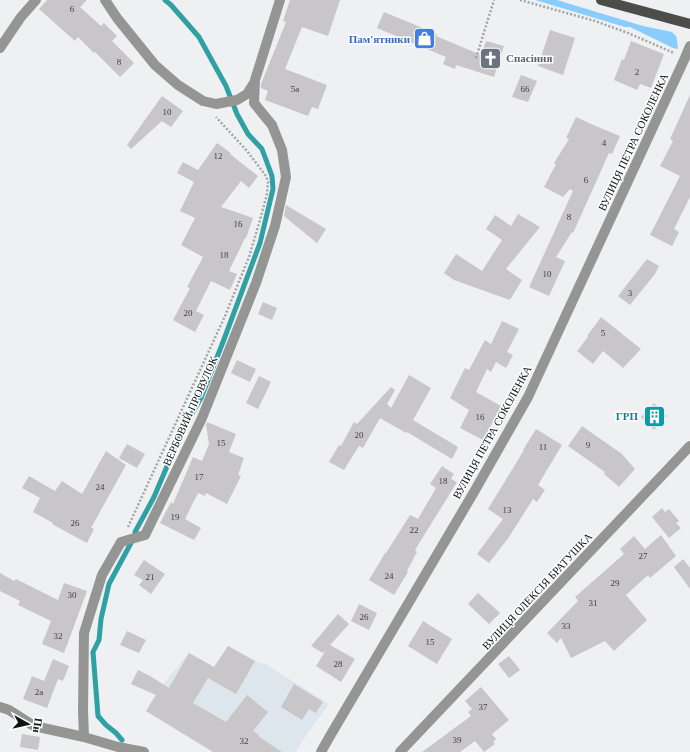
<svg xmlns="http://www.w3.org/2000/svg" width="690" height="752" viewBox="0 0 690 752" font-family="'Times New Roman',serif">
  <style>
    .built { fill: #dde6ed }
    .green { fill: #89cdfe }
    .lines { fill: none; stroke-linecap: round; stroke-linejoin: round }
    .stream { stroke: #2fa0a4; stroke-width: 5 }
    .building { fill: #c8c6c8 }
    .path { stroke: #a3a4a6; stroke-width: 2.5; stroke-dasharray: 2 2; stroke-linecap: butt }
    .street { stroke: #959594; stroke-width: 10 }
    .primary { stroke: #4c4d4b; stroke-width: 10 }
    .labels { text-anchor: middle; stroke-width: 3; stroke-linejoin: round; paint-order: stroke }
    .number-label { font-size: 9px; fill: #3f3f40 }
    .shop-label { font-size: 11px; font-weight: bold; fill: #366cbe; stroke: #fcfeff; text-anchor: end }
    .worship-label { font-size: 11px; font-weight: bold; fill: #5b616d; stroke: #fcfeff; text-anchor: start }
    .street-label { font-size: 11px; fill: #111212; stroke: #fcfeff }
    .culture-label { font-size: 11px; font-weight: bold; fill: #0d838f; stroke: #fcfeff; text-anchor: end }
  </style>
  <rect width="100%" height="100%" fill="#eef0f2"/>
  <path class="built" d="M 228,646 L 255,661 L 267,665 L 329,704 L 303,740 L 296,752 L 213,752 L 146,711 L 163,684 L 189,653 L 214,667 Z"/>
  <path class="green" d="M 535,0 L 557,0 L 643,26 L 672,32 L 676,36 L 677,40 L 678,49 L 673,48 L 630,27 L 625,27 Z"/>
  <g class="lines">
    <path class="stream" d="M 135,532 L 154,497 L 182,431 L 201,398 L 223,342 L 260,243 L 273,189 L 272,176 L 262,149 L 248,134 L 237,114 L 226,86 L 199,37 L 171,5 L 165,0
      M 122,740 L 116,733 L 106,725 L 98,716 L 93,652 L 99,640 L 101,619 L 109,584 L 131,543"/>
  </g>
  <path class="building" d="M 47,0 L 87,0 L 80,7 L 101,26 L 104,23 L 117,36 L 112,41 L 134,63 L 120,77 L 95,52 L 94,53 L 78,37 L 75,41 L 39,9 Z
    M 290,0 L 340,0 L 328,36 L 302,27 L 285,69 L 327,85 L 318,109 L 312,107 L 308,116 L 265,100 L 268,91 L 261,88 L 261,84 L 286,22 L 283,21 Z
    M 384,12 L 437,34 L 436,36 L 481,55 L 486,41 L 504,46 L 494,77 L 456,65 L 455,69 L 443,64 L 446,57 L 377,28 Z
    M 550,30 L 575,38 L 563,75 L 538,66 Z
    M 631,41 L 664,54 L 651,88 L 640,84 L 637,90 L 614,80 L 622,59 L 624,60 Z
    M 521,75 L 537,81 L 528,102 L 512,97 Z
    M 690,95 L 690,197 L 674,229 L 679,232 L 672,246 L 650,235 L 680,176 L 660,166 L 673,141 L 670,139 Z
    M 162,96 L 183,111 L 171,127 L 162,121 L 131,149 L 127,145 Z
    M 576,117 L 598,127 L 620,136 L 612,154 L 609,153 L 573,233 L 572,232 L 556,257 L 565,261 L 549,296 L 529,287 L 573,191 L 570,189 L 563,197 L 544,187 L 556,164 L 554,163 L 569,139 L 566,138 Z
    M 217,143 L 231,153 L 230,154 L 258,176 L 249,188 L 241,181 L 221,207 L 253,218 L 246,238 L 245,238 L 229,271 L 237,274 L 230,290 L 211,281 L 196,311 L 204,315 L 195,332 L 173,320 L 190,288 L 187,287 L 203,257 L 181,245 L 195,218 L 180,211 L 194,182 L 177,173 L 183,162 L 198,170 Z
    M 286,205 L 326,229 L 317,243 L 284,216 Z
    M 518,214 L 540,227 L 506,269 L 522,280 L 510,300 L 454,280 L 444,273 L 456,254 L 482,271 L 502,240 L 486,229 L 495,215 L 511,226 Z
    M 647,259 L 659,266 L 655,274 L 630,305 L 618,296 Z
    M 263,302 L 277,308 L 272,320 L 258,314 Z
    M 601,317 L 641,349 L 623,368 L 603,351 L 593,364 L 577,351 L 588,337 L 587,336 Z
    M 502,321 L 519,329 L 507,352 L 513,355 L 506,368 L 496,362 L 491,372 L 487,369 L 476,392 L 501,406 L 483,440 L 460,428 L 469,410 L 450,398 L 465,368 L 469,370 L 485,340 L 491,344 Z
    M 237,360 L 256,369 L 250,382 L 231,373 Z
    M 409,375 L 431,388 L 413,420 L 458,447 L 452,459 L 407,432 L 406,433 L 380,418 L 363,448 L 359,446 L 344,470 L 329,462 L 339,445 L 341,446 L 354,422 L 357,424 L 391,387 L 395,390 L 387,404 L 391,408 Z
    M 259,376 L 271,382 L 258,409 L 246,403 Z
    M 654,403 L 667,416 L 654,430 L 641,417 Z
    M 207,422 L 236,434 L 229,452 L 244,458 L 238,475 L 241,476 L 227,504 L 206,493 L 205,496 L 198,493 L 185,519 L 201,528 L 194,540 L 160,523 L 171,502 L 173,504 L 193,457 L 202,461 L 209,444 L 206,425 Z
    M 582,426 L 622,454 L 635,469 L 619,487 L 604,474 L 605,472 L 568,446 Z
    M 536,429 L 562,445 L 538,485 L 545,490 L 537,502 L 533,499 L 509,537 L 489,563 L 477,554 L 503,519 L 488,509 L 524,450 L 523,450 Z
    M 127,444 L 145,454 L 137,468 L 119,458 Z
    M 106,451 L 126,465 L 91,528 L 94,529 L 87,543 L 52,524 L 53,523 L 33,512 L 40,498 L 22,488 L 29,476 L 55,491 L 62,481 L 82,494 Z
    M 442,466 L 454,474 L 451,479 L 457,482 L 415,550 L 417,552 L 407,571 L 408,572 L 394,595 L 369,580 L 385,553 L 386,553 L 410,515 L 418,519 L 436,488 L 430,484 Z
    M 662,508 L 665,512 L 669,509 L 679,521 L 676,523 L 681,528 L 669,538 L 652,517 Z
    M 661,535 L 676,556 L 650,578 L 648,575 L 626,595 L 647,620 L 614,651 L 605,641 L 571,658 L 561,638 L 557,643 L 547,633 L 578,601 L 575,597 L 624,554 L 620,549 L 634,536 L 645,549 Z
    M 683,559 L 690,568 L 690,589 L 674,567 Z
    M 144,560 L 165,574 L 151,594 L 139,585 L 143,580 L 134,575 Z
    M 0,573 L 14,581 L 16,579 L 58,600 L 64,583 L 87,591 L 64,653 L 42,644 L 51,621 L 18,605 L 20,601 L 0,591 Z
    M 478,593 L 500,613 L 489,624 L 468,604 Z
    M 359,604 L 377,613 L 369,630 L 351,621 Z
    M 338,614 L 349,624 L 330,645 L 355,659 L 341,682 L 316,666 L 326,650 L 323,653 L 311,646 Z
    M 423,621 L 452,639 L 437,664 L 408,646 Z
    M 127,631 L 146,640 L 139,653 L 120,645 Z
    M 228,646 L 255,661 L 236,694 L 208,678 L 193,703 L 226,722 L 247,695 L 268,712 L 253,731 L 259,735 L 258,736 L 282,752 L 213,752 L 146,711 L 156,695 L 131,684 L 138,670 L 150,676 L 169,688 L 189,653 L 214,667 Z
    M 509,656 L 520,670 L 509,678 L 498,664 Z
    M 53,659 L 69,666 L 63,681 L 58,679 L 47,708 L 23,699 L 32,676 L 44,681 Z
    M 294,684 L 323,702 L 316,713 L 309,709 L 302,720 L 281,707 Z
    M 481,687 L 509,720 L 492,734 L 496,739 L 493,742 L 495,744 L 484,752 L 475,741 L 460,752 L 422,752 L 471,716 L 468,712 L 472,709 L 465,701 Z
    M 22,734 L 40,737 L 38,750 L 20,747 Z"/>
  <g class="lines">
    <path class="path" d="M 520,0 L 595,21 L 628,33 L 674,53
      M 476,58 L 494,0
      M 128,527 L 225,316 L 249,257 L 260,220 L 267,194 L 268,182 L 266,176 L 247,151 L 216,117"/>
    <path class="street" d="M 105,0 L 117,18 L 155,65 L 178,85 L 203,101 L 216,104 L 237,100 L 247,94 L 254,83
      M 0,48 L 21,17 L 36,0
      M 0,707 L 9,710 L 34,726 L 84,737 L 118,747 L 144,752
      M 84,737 L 83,711 L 84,633 L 102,575 L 121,542 L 145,535 L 202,418 L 256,283 L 275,226 L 286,177 L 282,150 L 272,125 L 254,103 L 255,80 L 280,0
      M 321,752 L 330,736 L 474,492 L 528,397 L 685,58 L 690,46
      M 400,752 L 690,446"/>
    <path class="primary" d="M 601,0 L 690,24"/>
  </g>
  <defs>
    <symbol id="shop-square" viewBox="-11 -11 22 22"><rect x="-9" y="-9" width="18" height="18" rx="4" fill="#3f7fe0" stroke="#fcfeff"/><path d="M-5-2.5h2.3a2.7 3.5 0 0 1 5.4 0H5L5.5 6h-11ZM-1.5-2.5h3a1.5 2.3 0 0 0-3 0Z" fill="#fff"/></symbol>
    <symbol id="church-square" viewBox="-11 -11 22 22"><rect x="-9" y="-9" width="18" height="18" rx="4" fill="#6b7280" stroke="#fcfeff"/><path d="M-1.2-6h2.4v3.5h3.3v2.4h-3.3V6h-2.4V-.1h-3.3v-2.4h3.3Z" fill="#fff"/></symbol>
    <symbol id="building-square" viewBox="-11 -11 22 22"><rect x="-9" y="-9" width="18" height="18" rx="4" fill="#0f9aa8" stroke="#fcfeff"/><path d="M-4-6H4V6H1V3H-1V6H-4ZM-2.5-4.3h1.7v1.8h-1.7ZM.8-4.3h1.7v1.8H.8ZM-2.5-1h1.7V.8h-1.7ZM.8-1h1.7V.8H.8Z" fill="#fff"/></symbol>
  </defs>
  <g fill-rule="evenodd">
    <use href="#shop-square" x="412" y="26" width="25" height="25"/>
    <use href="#church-square" x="478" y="46" width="25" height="25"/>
    <use href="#building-square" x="642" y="404" width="25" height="25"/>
  </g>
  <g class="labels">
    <g class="number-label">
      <text x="72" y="12">6</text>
      <text x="119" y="65">8</text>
      <text x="637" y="75">2</text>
      <text x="295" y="92">5а</text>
      <text x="525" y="92">66</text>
      <text x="167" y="115">10</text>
      <text x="604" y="146">4</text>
      <text x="218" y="159">12</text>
      <text x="586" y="183">6</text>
      <text x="569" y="220">8</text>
      <text x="238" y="227">16</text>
      <text x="224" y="258">18</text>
      <text x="547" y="277">10</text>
      <text x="630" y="296">3</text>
      <text x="188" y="316">20</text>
      <text x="603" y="336">5</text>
      <text x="480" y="420">16</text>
      <text x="359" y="438">20</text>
      <text x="221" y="446">15</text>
      <text x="588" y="448">9</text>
      <text x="543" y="450">11</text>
      <text x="199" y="480">17</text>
      <text x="443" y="484">18</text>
      <text x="100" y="490">24</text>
      <text x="507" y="513">13</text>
      <text x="175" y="520">19</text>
      <text x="75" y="526">26</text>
      <text x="414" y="533">22</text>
      <text x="643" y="559">27</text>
      <text x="389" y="579">24</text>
      <text x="150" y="580">21</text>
      <text x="615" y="586">29</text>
      <text x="72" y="598">30</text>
      <text x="593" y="606">31</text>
      <text x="364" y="620">26</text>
      <text x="566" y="629">33</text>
      <text x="58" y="639">32</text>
      <text x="430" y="645">15</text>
      <text x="338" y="667">28</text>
      <text x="39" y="695">2а</text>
      <text x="483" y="710">37</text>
      <text x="457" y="743">39</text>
      <text x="244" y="744">32</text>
    </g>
    <g class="shop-label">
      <text x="410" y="43">Пам'ятники</text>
    </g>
    <g class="worship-label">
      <text x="506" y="62">Спасіння</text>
    </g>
    <g class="street-label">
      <text transform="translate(633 142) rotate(-65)" y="4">ВУЛИЦЯ ПЕТРА СОКОЛЕНКА</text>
      <text transform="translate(190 411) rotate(-66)" y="4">ВЕРБОВИЙ ПРОВУЛОК</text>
      <text transform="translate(492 432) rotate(-61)" y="4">ВУЛИЦЯ ПЕТРА СОКОЛЕНКА</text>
      <text transform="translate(537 591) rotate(-47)" y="4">ВУЛИЦЯ ОЛЕКСІЯ БРАТУШКА</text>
    </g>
    <g class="culture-label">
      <text x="638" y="420">ГРП</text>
    </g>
  </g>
  <g transform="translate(28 724) rotate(98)" stroke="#fcfeff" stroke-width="3" paint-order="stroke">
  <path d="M0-3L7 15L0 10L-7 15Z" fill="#111212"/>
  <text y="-6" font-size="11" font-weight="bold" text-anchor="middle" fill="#111212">Пн</text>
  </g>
</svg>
